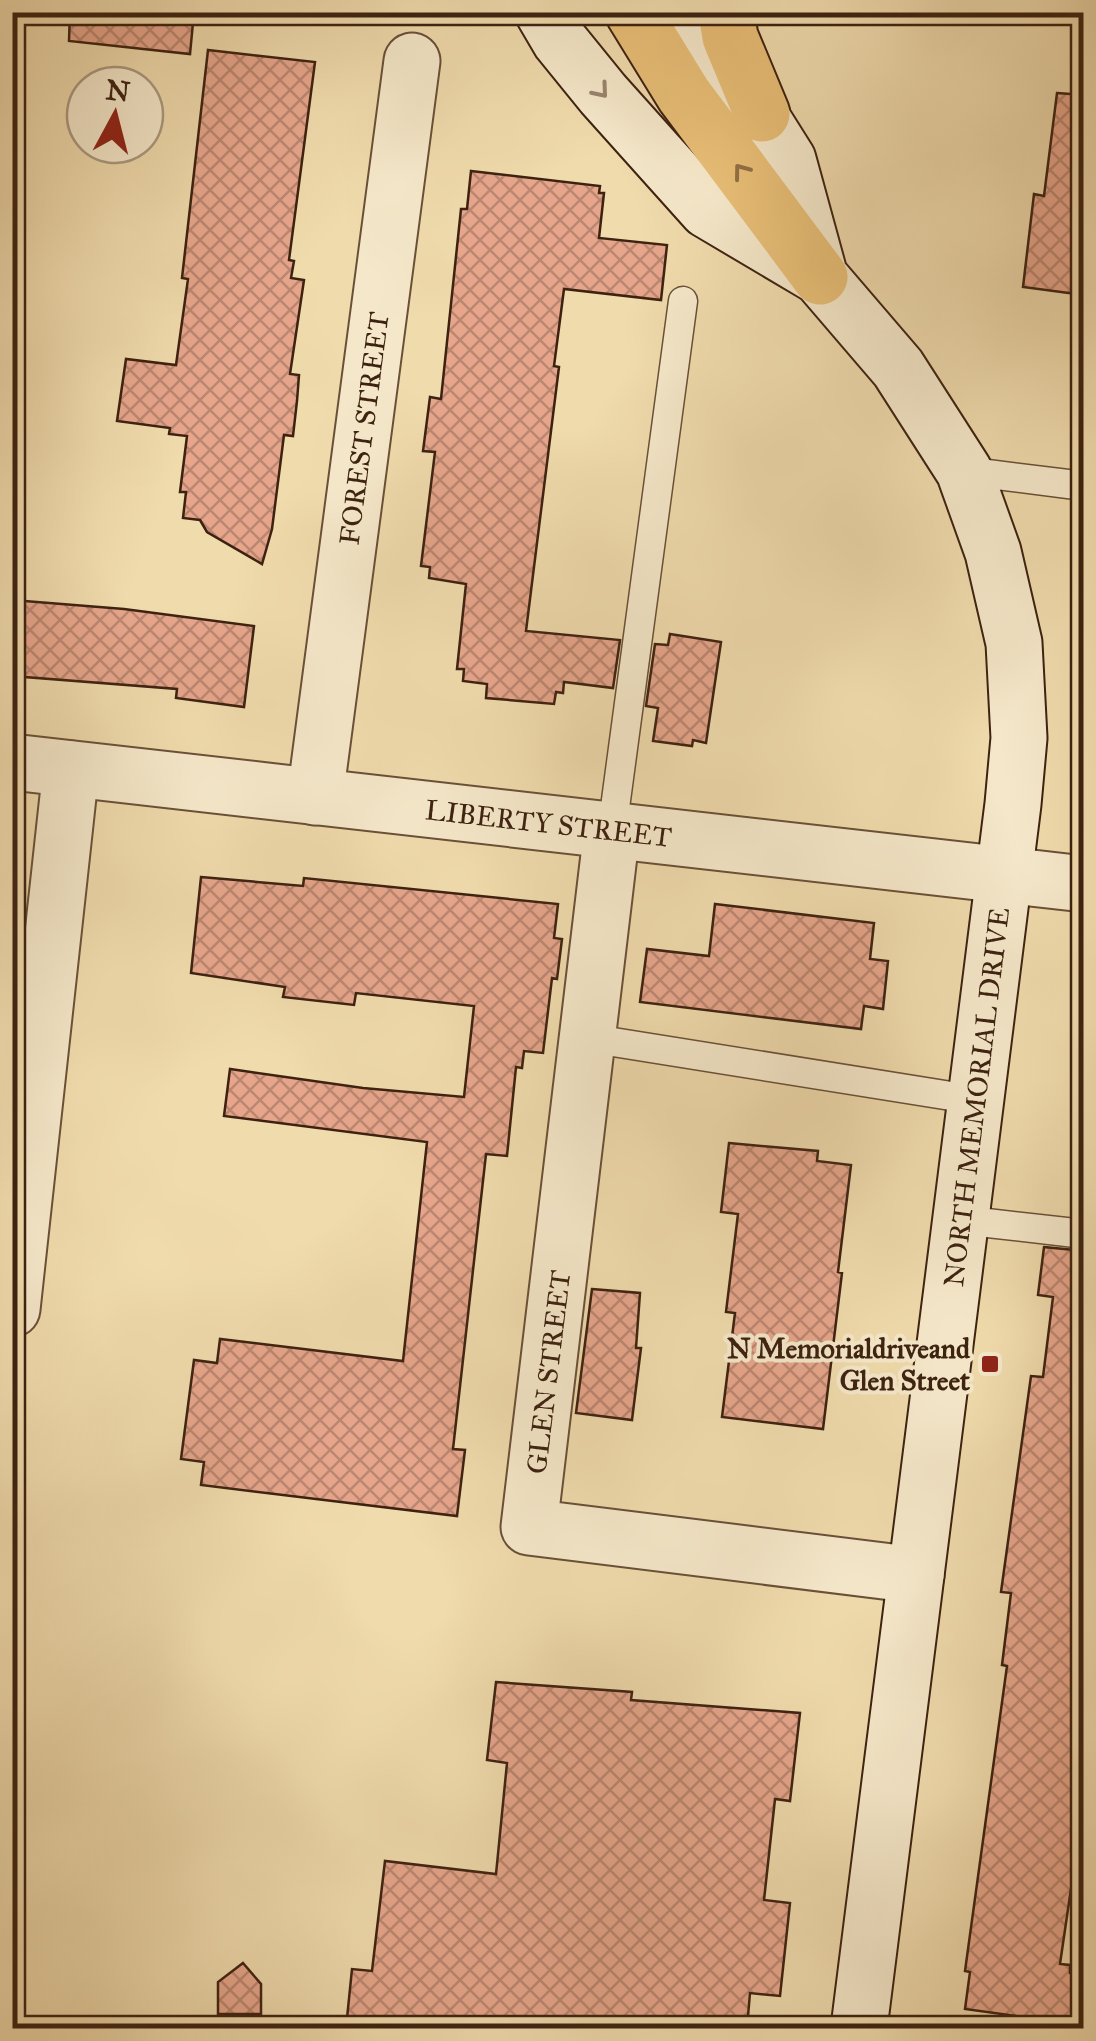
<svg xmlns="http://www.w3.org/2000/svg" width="1096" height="2041" viewBox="0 0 1096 2041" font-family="'IM FELL Great Primer',serif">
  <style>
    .building { fill: url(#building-cross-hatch); stroke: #3d2211; stroke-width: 2.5 }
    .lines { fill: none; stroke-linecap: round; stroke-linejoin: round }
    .service-casing { stroke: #6a5038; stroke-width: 31 }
    .minor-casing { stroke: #6a5038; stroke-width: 59 }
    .secondary-casing { stroke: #3d2211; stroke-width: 59 }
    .primary-casing { stroke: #3d2211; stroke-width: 59 }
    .service { stroke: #f5e8ca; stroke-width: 28 }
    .minor { stroke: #f5e8ca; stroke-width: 55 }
    .secondary { stroke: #f5e8ca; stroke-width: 55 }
    .primary { stroke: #e8be76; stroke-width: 55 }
    .oneway { stroke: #99856e }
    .oneway2 { stroke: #927044 }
    .poi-dot { fill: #8f2418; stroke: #f5e8ca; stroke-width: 4 }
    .labels { text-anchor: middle; stroke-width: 8; stroke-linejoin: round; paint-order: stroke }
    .street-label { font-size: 28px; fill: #3d2211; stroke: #f5e8ca }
    .poi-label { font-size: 28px; font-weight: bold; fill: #3d2211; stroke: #f5e8ca; text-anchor: end }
  </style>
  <defs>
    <pattern id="building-cross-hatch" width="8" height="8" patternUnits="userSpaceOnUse" patternTransform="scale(2.5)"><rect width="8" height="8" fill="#e7a68c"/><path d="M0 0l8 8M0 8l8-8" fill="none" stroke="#bc8771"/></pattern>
  </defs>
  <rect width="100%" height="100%" fill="#f0dbad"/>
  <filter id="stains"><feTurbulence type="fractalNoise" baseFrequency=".002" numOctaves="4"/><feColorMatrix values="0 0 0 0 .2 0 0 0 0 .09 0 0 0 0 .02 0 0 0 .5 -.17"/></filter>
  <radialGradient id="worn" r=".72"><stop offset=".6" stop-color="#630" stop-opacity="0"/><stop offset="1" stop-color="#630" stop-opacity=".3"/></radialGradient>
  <path class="building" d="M 70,12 L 194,12 L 190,54 L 69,41 Z
    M 208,50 L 315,62 L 289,260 L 294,261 L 291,278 L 304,280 L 290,374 L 299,375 L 297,401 L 293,436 L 284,435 L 272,529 L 262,564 L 207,532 L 200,520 L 183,518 L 186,492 L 180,492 L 187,436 L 169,434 L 170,428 L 117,421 L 126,359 L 176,365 L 188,279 L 182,278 Z
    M 1057,93 L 1084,95 L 1084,295 L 1023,287 L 1034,194 L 1044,196 Z
    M 471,171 L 600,186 L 599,193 L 604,193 L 599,238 L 667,245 L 661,300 L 564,289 L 554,366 L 559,367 L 526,631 L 620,640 L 613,688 L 564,682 L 563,693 L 556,692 L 554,704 L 486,698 L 487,684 L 463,681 L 464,669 L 457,669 L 466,584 L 429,578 L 430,567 L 421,566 L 435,452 L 423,451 L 430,397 L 441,399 L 461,209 L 467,209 Z
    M 12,600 L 124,609 L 254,626 L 244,707 L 176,698 L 177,689 L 12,676 Z
    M 670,634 L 721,642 L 706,743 L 693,740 L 692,746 L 653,741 L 658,708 L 646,706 L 655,644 L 668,645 Z
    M 201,877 L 303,886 L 304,878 L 558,904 L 554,938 L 562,939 L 557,979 L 552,978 L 543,1053 L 524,1051 L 522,1068 L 516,1067 L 507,1156 L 486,1154 L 453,1449 L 465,1450 L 457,1516 L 201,1485 L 204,1462 L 181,1459 L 194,1360 L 217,1363 L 220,1339 L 403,1361 L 427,1142 L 224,1116 L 230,1069 L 363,1088 L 464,1097 L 474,1006 L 356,993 L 354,1005 L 283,997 L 285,987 L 191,973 Z
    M 715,904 L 874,923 L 870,959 L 888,961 L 883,1009 L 864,1006 L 861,1029 L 640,1002 L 647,949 L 709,956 Z
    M 729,1143 L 818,1151 L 817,1161 L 851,1165 L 838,1272 L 842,1273 L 823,1429 L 722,1417 L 735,1313 L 726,1312 L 738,1214 L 721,1212 Z
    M 1044,1247 L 1084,1251 L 1084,1800 L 1060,1964 L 1070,1965 L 1070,1973 L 1084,1975 L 1084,2028 L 1022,2025 L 1023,2017 L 965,2009 L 970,1972 L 965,1971 L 1007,1666 L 1002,1665 L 1011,1593 L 1001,1592 L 1031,1376 L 1043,1377 L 1053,1297 L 1038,1295 Z
    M 592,1289 L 640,1293 L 636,1348 L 641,1348 L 632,1420 L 576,1413 Z
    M 496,1682 L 632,1692 L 631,1700 L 800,1713 L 790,1801 L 775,1799 L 764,1900 L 790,1903 L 780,1996 L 750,1993 L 747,2028 L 346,2028 L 352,1969 L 372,1971 L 385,1861 L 496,1874 L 507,1763 L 487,1760 Z
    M 243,1963 L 261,1984 L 261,2014 L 218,2014 L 218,1982 Z"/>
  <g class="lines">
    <defs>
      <path id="service" d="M 964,471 L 1084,486
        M 612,830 L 683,301
        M 588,1038 L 976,1100
        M 961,1220 L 1084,1234"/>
      <g id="minor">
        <path id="s1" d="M 12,762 L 1084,884"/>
        <path id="s2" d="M 315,797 L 412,61"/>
        <path d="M 612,830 L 529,1527 L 916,1575"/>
        <path d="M 12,1309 L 71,769"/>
      </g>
      <path id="secondary" d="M 543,12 L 560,41 L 603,94 L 707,210 L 820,277 L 898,368 L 964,471 L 993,552 L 1014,643 L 1019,738 L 1013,804 L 859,2028
        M 695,12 L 788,160 L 820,277"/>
      <path id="primary" d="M 633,12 L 684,95 L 820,277
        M 726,12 L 730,37 L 762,114"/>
    </defs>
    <use href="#service" class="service-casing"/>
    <use href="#minor" class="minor-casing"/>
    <use href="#secondary" class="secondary-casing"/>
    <use href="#primary" class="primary-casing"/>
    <use href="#service" class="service"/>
    <use href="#minor" class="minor"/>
    <use href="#secondary" class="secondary"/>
    <use href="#primary" class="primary"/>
  </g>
  <defs><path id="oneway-chevron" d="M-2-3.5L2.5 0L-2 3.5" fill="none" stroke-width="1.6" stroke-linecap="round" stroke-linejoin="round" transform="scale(2.5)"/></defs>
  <use class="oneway" href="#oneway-chevron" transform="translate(601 91) rotate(50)"/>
  <use class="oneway2" href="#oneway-chevron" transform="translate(741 171) rotate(-127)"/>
  <rect class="poi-dot" x="980" y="1354" width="20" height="20" rx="5"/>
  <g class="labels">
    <g class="street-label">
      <text dy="10" stroke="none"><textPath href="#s2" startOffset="372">FOREST STREET</textPath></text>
      <text dy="10" stroke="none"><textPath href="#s1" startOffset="540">LIBERTY STREET</textPath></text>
      <text transform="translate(976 1097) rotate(-83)" y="10">NORTH MEMORIAL DRIVE</text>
      <text transform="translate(548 1372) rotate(-83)" y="10">GLEN STREET</text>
    </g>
    <g class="poi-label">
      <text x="970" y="1358">N Memorialdriveand<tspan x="970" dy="32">Glen Street</tspan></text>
    </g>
  </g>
  <rect width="1096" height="2041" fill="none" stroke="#f0dbad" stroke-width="50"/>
  <rect x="15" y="15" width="1066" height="2011" fill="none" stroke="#3d2211" stroke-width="5"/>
  <rect x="25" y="25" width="1046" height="1991" fill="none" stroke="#3d2211" stroke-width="2.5"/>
  <g transform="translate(115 115) rotate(7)"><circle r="48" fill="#f5e8ca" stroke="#ab9980" stroke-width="2.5"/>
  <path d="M0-8L18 38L0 25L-18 38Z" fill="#8f2418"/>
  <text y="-15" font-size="28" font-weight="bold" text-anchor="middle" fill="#3d2211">N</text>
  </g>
  <rect width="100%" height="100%" filter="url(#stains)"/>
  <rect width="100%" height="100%" fill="url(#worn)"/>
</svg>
